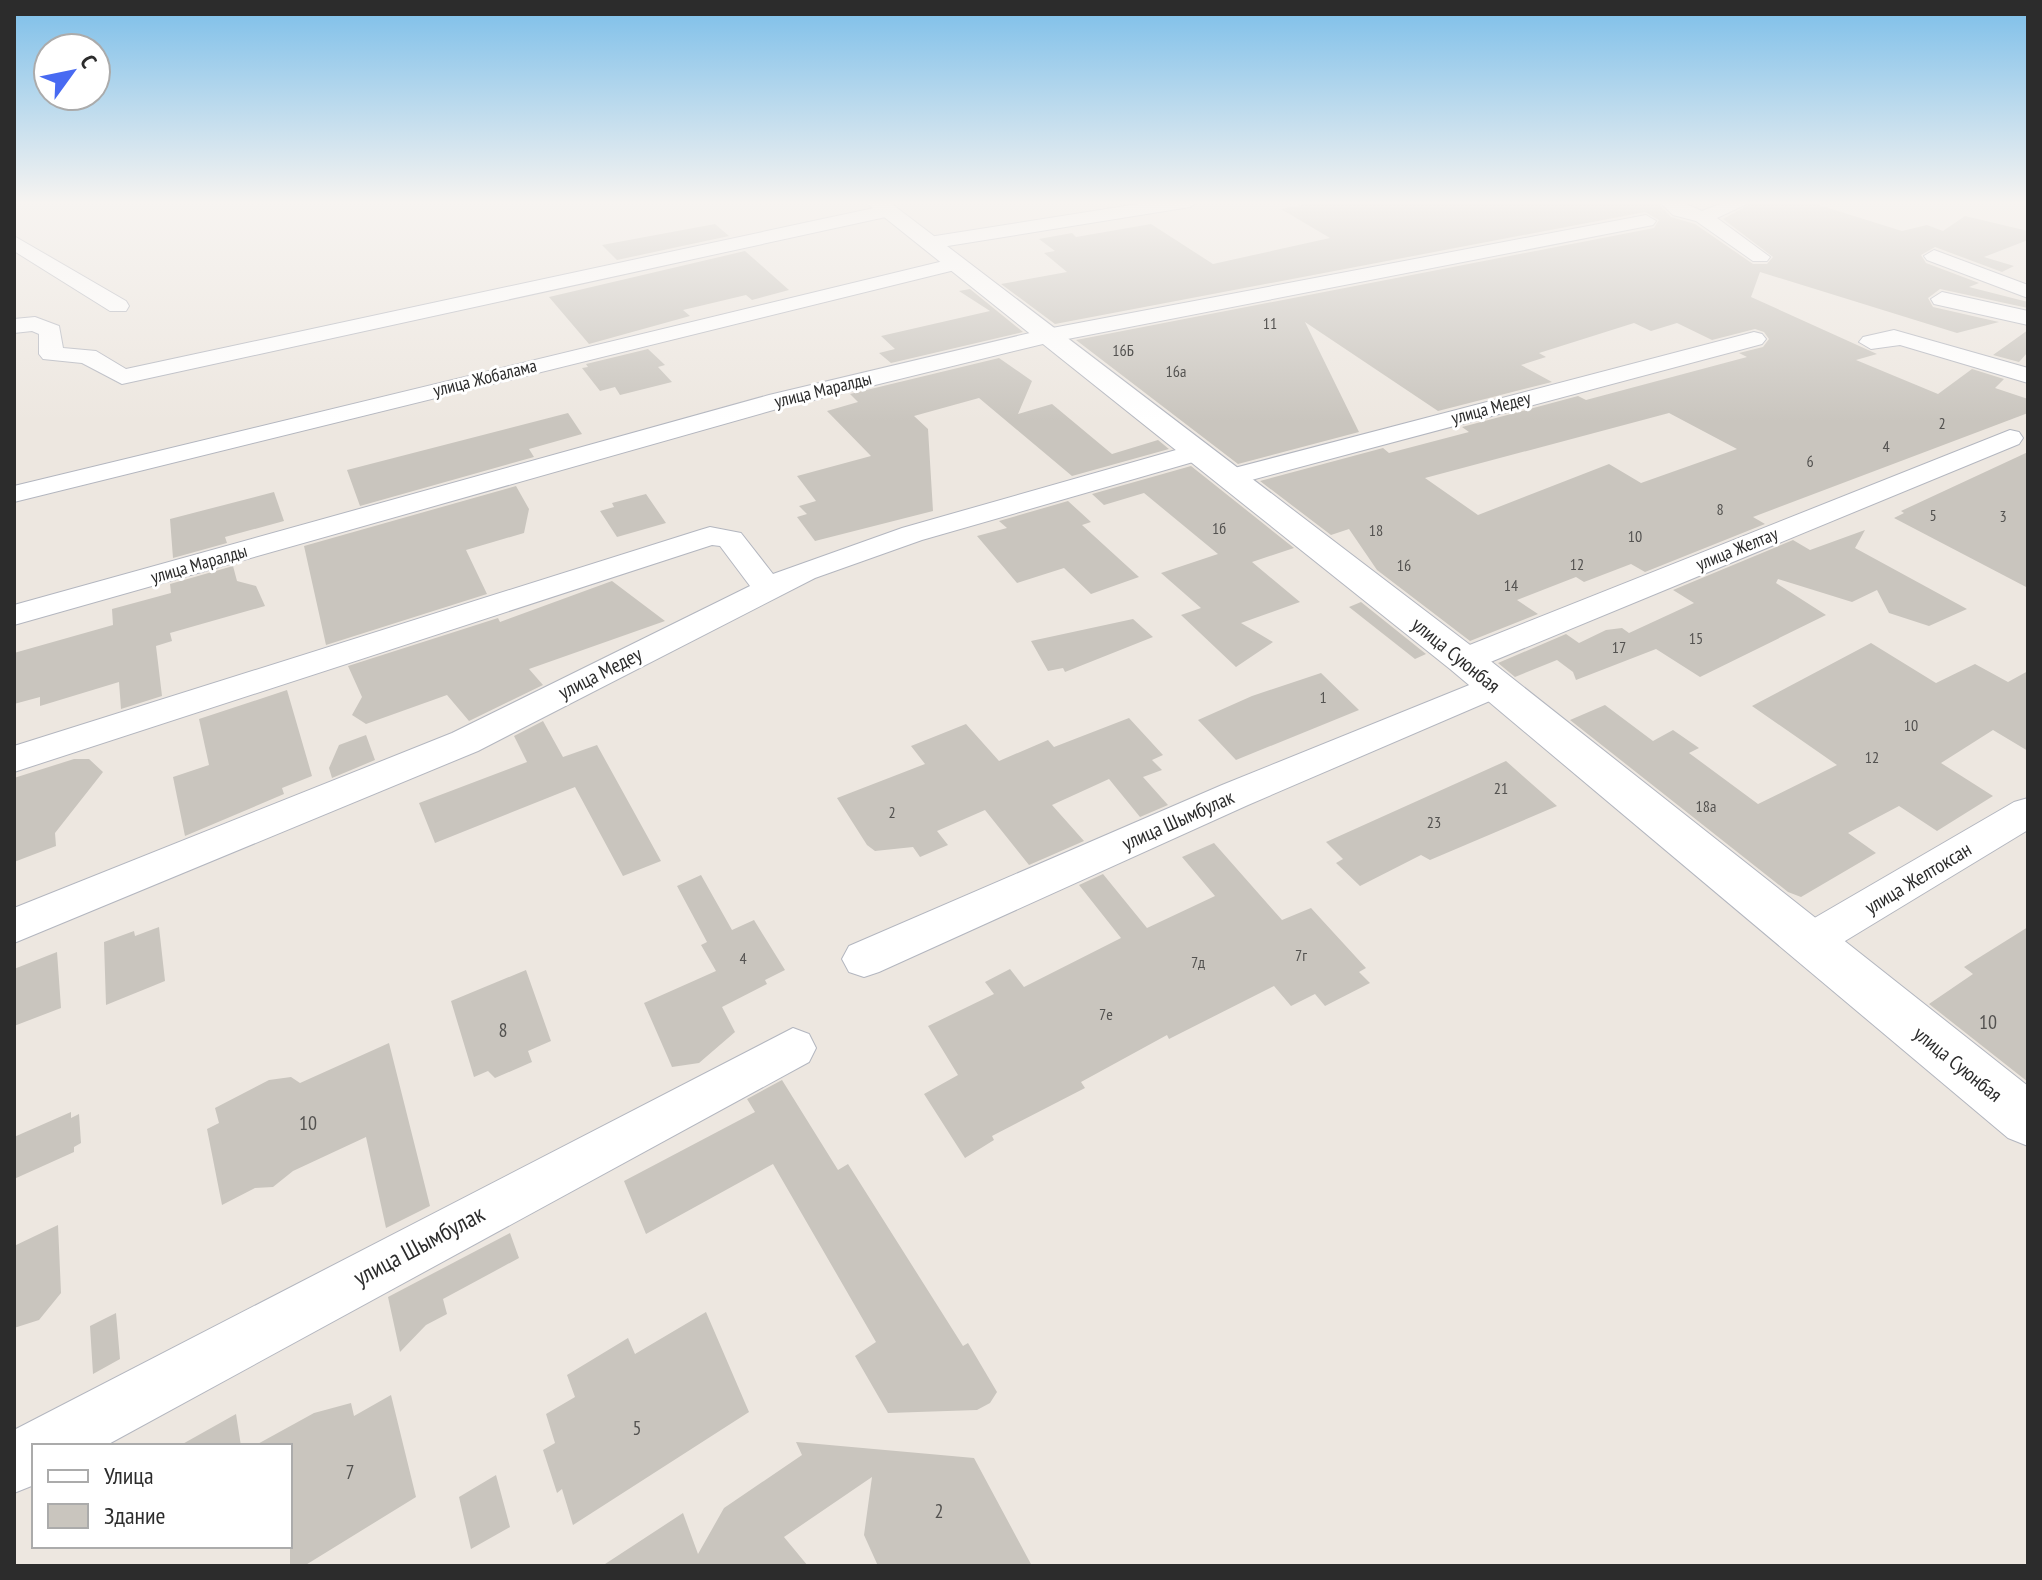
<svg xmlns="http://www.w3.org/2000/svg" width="2042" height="1580" viewBox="0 0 2042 1580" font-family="'PT Sans Narrow',sans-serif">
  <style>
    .building { fill: #c9c5be; fill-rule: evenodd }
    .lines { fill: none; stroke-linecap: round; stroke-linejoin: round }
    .street-casing { stroke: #b3b6bf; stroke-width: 2 }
    .secondary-casing { stroke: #b3b6bf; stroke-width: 2 }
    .street { fill: #fff; fill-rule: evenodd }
    .secondary { fill: #fff; fill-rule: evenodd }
    .labels { text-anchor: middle; stroke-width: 6; stroke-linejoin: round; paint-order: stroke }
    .number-label { font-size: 16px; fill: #535250 }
    .far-street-label { font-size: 18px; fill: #2c2c2c; stroke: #fff }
    .street-label { font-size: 20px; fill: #2c2c2c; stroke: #fff }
    .near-number-label { font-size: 20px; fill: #535250 }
    .near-street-label { font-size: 24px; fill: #2c2c2c; stroke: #fff }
  </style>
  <rect width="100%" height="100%" fill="#ede7e0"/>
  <path class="building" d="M 1323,201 L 1656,201 L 1671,217 L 1695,224 L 1753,264 L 1767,264 L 1773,257 L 1723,219 L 1756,201 L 1806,201 L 1902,231 L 1927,225 L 1943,231 L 1965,216 L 2028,231 L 2028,240 L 1984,257 L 2014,266 L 2002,272 L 1935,247 L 1921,255 L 1926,263 L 1979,283 L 1969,287 L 2028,302 L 2028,308 L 1940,289 L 1928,298 L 1933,307 L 1999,322 L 1957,333 L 1760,272 L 1751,297 L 1877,354 L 1856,360 L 1938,394 L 1972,369 L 2004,379 L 1995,388 L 2028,399 L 2028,413 L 1753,517 L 1765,524 L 1645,572 L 1631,564 L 1584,582 L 1576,577 L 1517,600 L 1538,614 L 1470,641 L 1377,570 L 1349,529 L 1331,535 L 1260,481 L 1383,448 L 1389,453 L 1469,432 L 1462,427 L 1578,396 L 1586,400 L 1747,357 L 1739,353 L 1763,347 L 1769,339 L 1764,332 L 1755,329 L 1712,340 L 1677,323 L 1651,331 L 1634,323 L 1539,353 L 1546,357 L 1521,365 L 1552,382 L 1438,411 L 1305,322 L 1359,432 L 1238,464 L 1076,340 L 1654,228 L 1659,220 L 1645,212 L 1055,324 L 1001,284 L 1067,272 L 1044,253 L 1055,251 L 1039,239 L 1072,233 L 1076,237 L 1151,224 L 1213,264 L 1330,238 L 1281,209 ZM 1669,413 L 1737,449 L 1641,483 L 1609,464 L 1478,515 L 1425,478 Z
    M 715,224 L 729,236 L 617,260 L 602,245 Z
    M 745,251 L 789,290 L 752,300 L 746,295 L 683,310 L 690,316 L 589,344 L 549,297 Z
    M 970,289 L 1023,332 L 891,363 L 879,353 L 895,349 L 881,336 L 990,311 L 959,291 Z
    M 2028,330 L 2028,352 L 2019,362 L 1993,355 Z
    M 648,349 L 665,365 L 658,367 L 672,382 L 620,395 L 615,387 L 600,391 L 582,368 L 588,367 L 586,364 Z
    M 999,358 L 1032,381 L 1018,414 L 1052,404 L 1112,454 L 1158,440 L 1169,449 L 1072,476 L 979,398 L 914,416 L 928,429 L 933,511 L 815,541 L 797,517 L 807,514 L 799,506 L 816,501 L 797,476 L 871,456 L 827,411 L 858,402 L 850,394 Z
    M 568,413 L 582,434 L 529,449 L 534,457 L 360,506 L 347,470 Z
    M 2028,452 L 2028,588 L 1894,518 L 1904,513 L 1901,511 Z
    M 1191,466 L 1294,548 L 1252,562 L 1300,602 L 1241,623 L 1273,642 L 1236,667 L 1181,615 L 1201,608 L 1161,573 L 1218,554 L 1144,493 L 1104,505 L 1092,494 Z
    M 516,486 L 529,509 L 524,533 L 466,550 L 487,594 L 326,645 L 304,546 Z
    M 274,492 L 284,521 L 225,537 L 227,543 L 173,558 L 170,519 Z
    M 646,494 L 666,523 L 617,537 L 600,511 L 614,507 L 612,503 Z
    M 1068,501 L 1091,522 L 1082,525 L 1139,577 L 1091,594 L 1064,568 L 1017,583 L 977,536 L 1007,528 L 999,521 Z
    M 1865,530 L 1855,548 L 1967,609 L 1929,626 L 1889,613 L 1877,590 L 1852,602 L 1778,579 L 1776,583 L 1826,615 L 1700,677 L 1656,649 L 1576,680 L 1573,672 L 1557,660 L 1515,677 L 1498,663 L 1566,634 L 1579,643 L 1606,630 L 1622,628 L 1629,633 L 1694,603 L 1673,590 L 1793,540 L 1810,550 Z
    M 233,566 L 237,581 L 256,586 L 265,606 L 170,633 L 172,641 L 156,646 L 162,696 L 121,709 L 119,682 L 40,706 L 40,697 L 14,704 L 14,653 L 113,625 L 112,609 L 171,593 L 170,584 Z
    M 612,581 L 665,621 L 529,669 L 543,685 L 469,721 L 447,695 L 366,724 L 352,715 L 362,697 L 348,666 L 498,618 L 500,622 Z
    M 1361,602 L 1426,654 L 1415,659 L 1349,607 Z
    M 1133,619 L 1153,637 L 1065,672 L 1063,668 L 1048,671 L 1031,641 Z
    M 1871,643 L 1936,683 L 1975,664 L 2008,682 L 2028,671 L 2028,751 L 1993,730 L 1941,763 L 1993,796 L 1937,831 L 1899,806 L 1848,833 L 1876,853 L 1801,897 L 1788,892 L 1570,720 L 1605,705 L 1653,741 L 1673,730 L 1699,748 L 1689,753 L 1758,804 L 1837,765 L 1752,706 Z
    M 1321,673 L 1359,710 L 1236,760 L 1198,720 L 1252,696 Z
    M 287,690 L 312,776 L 282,788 L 284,794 L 185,836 L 173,777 L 209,765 L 199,719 Z
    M 1129,718 L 1163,755 L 1152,760 L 1162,770 L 1143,777 L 1168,805 L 1140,817 L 1109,779 L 1052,805 L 1084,841 L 1029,865 L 985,810 L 937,831 L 948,845 L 920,857 L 913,847 L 875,851 L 867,845 L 837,798 L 925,764 L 911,746 L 966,724 L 999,761 L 1048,740 L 1054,747 Z
    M 543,721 L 563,757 L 597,745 L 661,861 L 623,876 L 575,787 L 435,843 L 419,803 L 527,762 L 514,736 Z
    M 366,735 L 375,760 L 332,778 L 329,768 L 339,745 Z
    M 74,759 L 89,759 L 103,772 L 55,833 L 56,846 L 14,862 L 14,778 Z
    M 1506,761 L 1557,806 L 1430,860 L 1421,855 L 1360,886 L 1336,863 L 1343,859 L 1326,842 Z
    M 1214,843 L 1282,920 L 1311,908 L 1366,968 L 1359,972 L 1370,983 L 1325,1006 L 1315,994 L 1291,1006 L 1274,986 L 1169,1039 L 1167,1035 L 1081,1082 L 1085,1088 L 992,1136 L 994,1140 L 965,1158 L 924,1094 L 958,1075 L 928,1026 L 994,994 L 985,982 L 1010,969 L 1024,987 L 1121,938 L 1079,885 L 1103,874 L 1147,928 L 1215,896 L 1182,857 Z
    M 701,875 L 732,930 L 754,920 L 785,970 L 765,980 L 767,984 L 722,1007 L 735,1032 L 699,1063 L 672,1067 L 644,1003 L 716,971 L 701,945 L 707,942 L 677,886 Z
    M 159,927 L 165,981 L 106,1005 L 104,942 L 134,931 L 135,936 Z
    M 2028,927 L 2028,1082 L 1929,1004 L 1973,974 L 1964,967 Z
    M 57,952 L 61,1008 L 14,1026 L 14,969 Z
    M 526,970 L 551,1041 L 528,1051 L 532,1062 L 495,1078 L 488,1071 L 474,1077 L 451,1001 Z
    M 389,1043 L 430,1206 L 386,1228 L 366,1137 L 293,1171 L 273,1187 L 255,1188 L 222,1205 L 207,1129 L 219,1123 L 215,1108 L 269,1080 L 291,1077 L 300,1083 Z
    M 782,1080 L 838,1170 L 848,1164 L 963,1346 L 968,1343 L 997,1392 L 990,1403 L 977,1410 L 888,1413 L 855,1356 L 876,1342 L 773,1164 L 646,1234 L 624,1181 L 755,1112 L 747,1099 Z
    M 71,1112 L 71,1118 L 79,1114 L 81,1143 L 74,1147 L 74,1152 L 14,1179 L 14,1137 Z
    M 58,1225 L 61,1293 L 39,1320 L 14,1328 L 14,1246 Z
    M 510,1233 L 519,1258 L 443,1299 L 447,1314 L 426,1325 L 400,1352 L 388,1297 Z
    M 706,1312 L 749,1412 L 573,1525 L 562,1489 L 557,1493 L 543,1450 L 555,1443 L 546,1414 L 575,1397 L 567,1375 L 628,1338 L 635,1354 Z
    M 116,1313 L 120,1359 L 93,1374 L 90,1326 Z
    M 391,1395 L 416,1497 L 304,1566 L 290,1566 L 290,1446 L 254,1446 L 314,1413 L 351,1403 L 354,1416 Z
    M 236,1414 L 241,1446 L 179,1446 Z
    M 796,1442 L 974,1458 L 1032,1566 L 878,1566 L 864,1535 L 872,1477 L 784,1537 L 808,1566 L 602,1566 L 683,1513 L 698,1554 L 724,1508 L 802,1455 Z
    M 496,1475 L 510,1527 L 471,1549 L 459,1497 Z"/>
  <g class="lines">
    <defs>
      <path id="street" d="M 1157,201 L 1199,201 L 1190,207 L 929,249 L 919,243 L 929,237 Z
        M 1659,201 L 1679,201 L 1702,211 L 1728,201 L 1753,201 L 1717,218 L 1770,257 L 1767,261 L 1753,261 L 1696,221 L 1673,215 Z
        M 888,205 L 897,211 L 895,215 L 122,384 L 82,363 L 43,359 L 39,354 L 39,334 L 32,331 L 14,333 L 14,319 L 35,317 L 59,326 L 63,348 L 96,351 L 126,369 Z
        M 1646,215 L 1656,221 L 1653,225 L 1047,343 L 777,409 L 14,625 L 14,605 L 769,395 L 1047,329 Z
        M 14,236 L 126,301 L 129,306 L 126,311 L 110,311 L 14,251 Z
        M 1934,250 L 2028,285 L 2028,298 L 1927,260 L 1924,256 Z
        M 956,258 L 966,264 L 963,268 L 14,502 L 14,486 Z
        M 1942,292 L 2028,311 L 2028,325 L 1934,304 L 1931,299 Z
        M 1894,330 L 2028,368 L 2028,383 L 1900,345 L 1871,349 L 1859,342 L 1863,337 Z
        M 1754,332 L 1762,334 L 1766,339 L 1762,344 L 1229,486 L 1219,484 L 1215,478 L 1219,472 Z
        M 2010,430 L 2019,432 L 2023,438 L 2019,444 L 1476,668 L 1464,671 L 1452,668 L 1447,660 L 1452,652 Z
        M 1197,444 L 1207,446 L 1210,452 L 1207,458 L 922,540 L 815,578 L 478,751 L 14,943 L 14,908 L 452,733 L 750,586 L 720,546 L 712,545 L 14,772 L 14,746 L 700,530 L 710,527 L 741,533 L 773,574 L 902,528 Z
        M 1494,675 L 1506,678 L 1511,686 L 1506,694 L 1248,805 L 879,972 L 864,977 L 849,972 L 842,959 L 849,946 L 1222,785 Z
        M 2028,798 L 2028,830 L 1822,955 L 1807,961 L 1792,955 L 1785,943 L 1792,931 L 2014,802 Z
        M 793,1028 L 809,1034 L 816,1048 L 809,1062 L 105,1446 L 34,1446 L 34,1485 L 14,1493 L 14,1430 Z"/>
      <path id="secondary" d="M 864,201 L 888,201 L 1478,651 L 2028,1086 L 2028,1146 L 2008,1138 L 1450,669 Z"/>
    </defs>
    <use href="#street" class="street-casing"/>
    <use href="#secondary" class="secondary-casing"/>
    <use href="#street" class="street"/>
    <use href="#secondary" class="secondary"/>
  </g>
  <linearGradient id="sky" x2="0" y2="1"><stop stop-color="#7bbee9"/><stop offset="0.48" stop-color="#f7f4f1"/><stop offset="1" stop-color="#f7f4f1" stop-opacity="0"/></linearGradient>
  <rect width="2042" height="422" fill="url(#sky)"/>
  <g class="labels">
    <g class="number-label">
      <text x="1270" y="329">11</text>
      <text x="1123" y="356">16Б</text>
      <text x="1176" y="377">16а</text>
      <text x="1942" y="429">2</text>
      <text x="1886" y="452">4</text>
      <text x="1810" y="467">6</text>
      <text x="1720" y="515">8</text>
      <text x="1933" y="521">5</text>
      <text x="2003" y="522">3</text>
      <text x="1219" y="534">1б</text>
      <text x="1376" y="536">18</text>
      <text x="1635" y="542">10</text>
      <text x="1577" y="570">12</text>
      <text x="1404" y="571">16</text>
      <text x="1511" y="591">14</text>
      <text x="1696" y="644">15</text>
      <text x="1619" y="653">17</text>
      <text x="1323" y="703">1</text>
      <text x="1911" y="731">10</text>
      <text x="1872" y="763">12</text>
      <text x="1501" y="794">21</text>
      <text x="1706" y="812">18а</text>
      <text x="892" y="818">2</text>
      <text x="1434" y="828">23</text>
      <text x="1301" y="961">7г</text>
      <text x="743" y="964">4</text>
      <text x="1198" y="968">7д</text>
      <text x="1106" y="1020">7е</text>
    </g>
    <g class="far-street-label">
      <text transform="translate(485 378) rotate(-14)" y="6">улица Жобалама</text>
      <text transform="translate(823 390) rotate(-14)" y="6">улица Маралды</text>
      <text transform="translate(1491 408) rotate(-15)" y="6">улица Медеу</text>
      <text transform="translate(1737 549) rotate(-22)" y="6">улица Желтау</text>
      <text transform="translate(199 564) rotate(-16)" y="6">улица Маралды</text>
    </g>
    <g class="street-label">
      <text transform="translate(1456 655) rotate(39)" y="7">улица Суюнбая</text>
      <text transform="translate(600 673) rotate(-27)" y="7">улица Медеу</text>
      <text transform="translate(1178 820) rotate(-24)" y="7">улица Шымбулак</text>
      <text transform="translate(1918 878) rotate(-31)" y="7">улица Желтоксан</text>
      <text transform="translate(1958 1064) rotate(39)" y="7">улица Суюнбая</text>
    </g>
    <g class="near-number-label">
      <text x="1988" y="1029">10</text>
      <text x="503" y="1037">8</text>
      <text x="308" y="1130">10</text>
      <text x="637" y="1435">5</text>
      <text x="350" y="1479">7</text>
      <text x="939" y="1518">2</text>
    </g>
    <g class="near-street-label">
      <text transform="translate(419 1246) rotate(-28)" y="8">улица Шымбулак</text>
    </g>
  </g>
  <rect width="2042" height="1580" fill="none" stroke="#2c2c2c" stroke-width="32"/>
  <rect x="32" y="1444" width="260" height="104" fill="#ffffff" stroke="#ababab" stroke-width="2"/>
  <rect x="48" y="1470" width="40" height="12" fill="#ffffff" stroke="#ababab" stroke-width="2"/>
  <text x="104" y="1484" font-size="24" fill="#2c2c2c">Улица</text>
  <rect x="48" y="1504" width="40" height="24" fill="#c9c5be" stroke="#ababab" stroke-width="2"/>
  <text x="104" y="1524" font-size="24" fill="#2c2c2c">Здание</text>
  <g transform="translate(72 72) rotate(57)"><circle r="38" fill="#ffffff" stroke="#ababab" stroke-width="2"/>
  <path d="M0-6L14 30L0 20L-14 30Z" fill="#486af2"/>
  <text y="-12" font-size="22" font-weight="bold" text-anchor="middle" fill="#2c2c2c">С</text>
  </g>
</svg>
